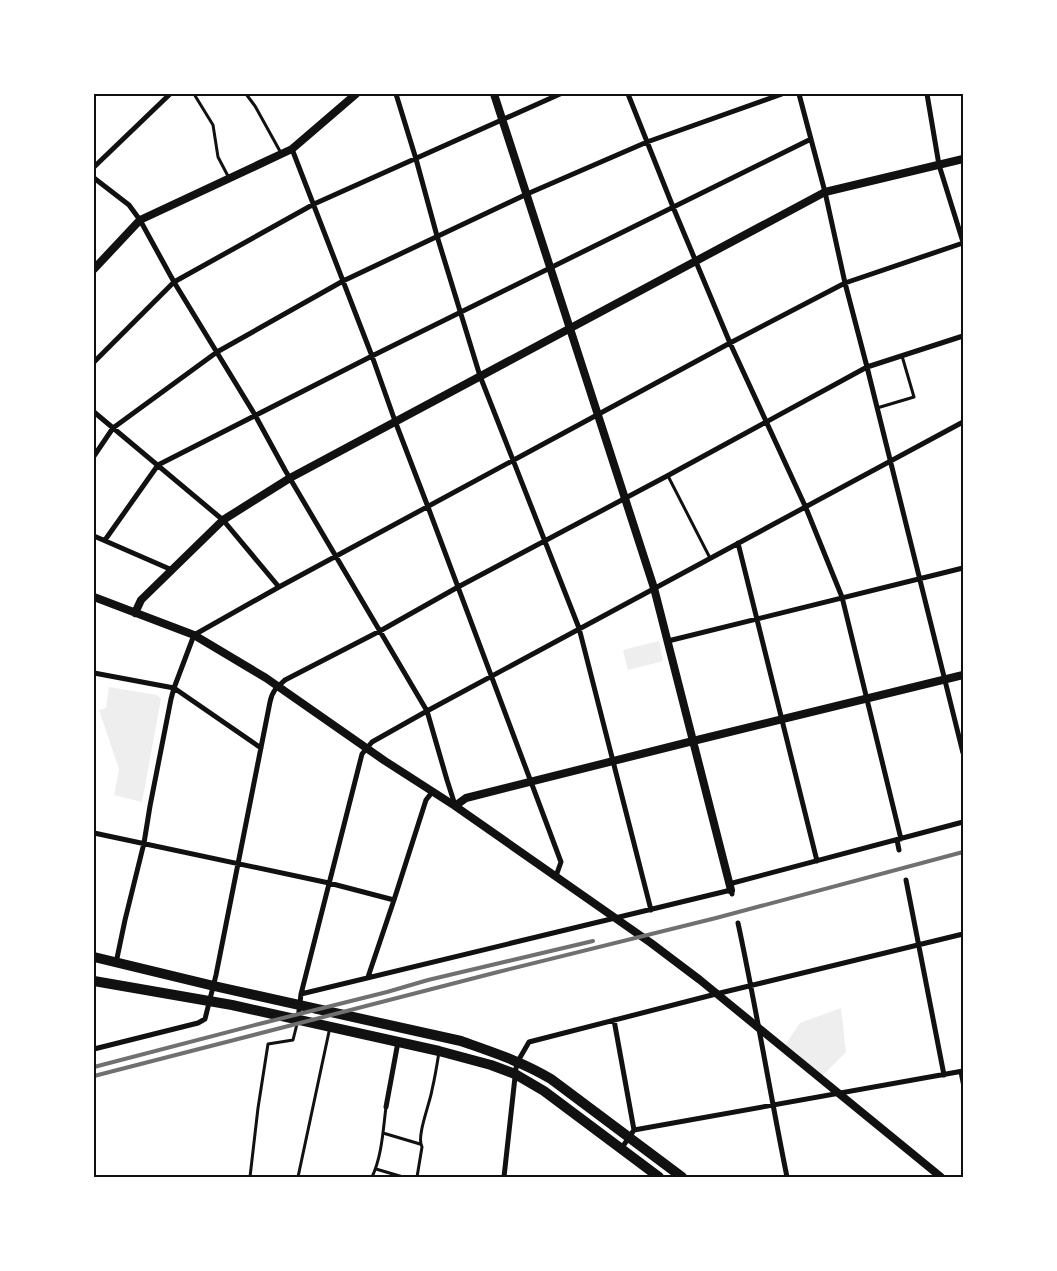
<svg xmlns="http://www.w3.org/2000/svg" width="1057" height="1271" viewBox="0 0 1057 1271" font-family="Figtree,sans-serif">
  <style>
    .green { fill: #eee }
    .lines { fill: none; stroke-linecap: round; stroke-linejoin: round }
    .service { stroke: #111; stroke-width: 3 }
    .minor { stroke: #111; stroke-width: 5 }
    .tertiary { stroke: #111; stroke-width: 8 }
    .primary { stroke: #111; stroke-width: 10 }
    .rail { stroke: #707070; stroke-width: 4 }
    .neatline { fill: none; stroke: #111; stroke-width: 2 }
  </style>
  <rect width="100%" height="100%" fill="#fff"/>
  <path class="green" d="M 659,641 L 663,661 L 628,670 L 623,650 Z
    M 109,687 L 157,695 L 161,699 L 142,802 L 114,795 L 119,769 L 99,710 L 106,708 Z
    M 841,1008 L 846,1052 L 822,1076 L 785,1045 L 800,1023 Z"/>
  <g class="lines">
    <path class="service" d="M 194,94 L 213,125 L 218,157 L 229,178
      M 246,94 L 255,106 L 281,153
      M 877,408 L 914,397 L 902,356
      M 668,476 L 710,558
      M 960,1072 L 963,1087
      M 383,1133 L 420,1144
      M 376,1169 L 403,1177
      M 250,1177 L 258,1108 L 268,1044 L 293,1040 L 298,1020
      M 298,1177 L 330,1027
      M 372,1177 C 382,1156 383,1130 386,1107
      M 417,1177 L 422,1147 C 416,1137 430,1103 432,1090 C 435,1077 437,1065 439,1052"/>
    <path class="minor" d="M 396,94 L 416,159 L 437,236 L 480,376 L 579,628 L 651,910
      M 628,94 L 673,207 L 730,343 L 806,508 L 842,597 L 901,839
      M 799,94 L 825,192 L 845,283 L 867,367 L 963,753
      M 927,94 L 939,165 L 963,242
      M 292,149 L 372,356 L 395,421 L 428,507 L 561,862 L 556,876
      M 94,167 L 170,94
      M 94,178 L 129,205 L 140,220 L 174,282 L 255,415 L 285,470 L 427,711 L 447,780 L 455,805
      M 94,362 L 174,282 L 314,204 L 560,94
      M 94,412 L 223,520 L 279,587
      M 94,456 L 113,428 L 217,352 L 343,281 L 527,194 L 647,142 L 782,94
      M 94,536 L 172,570
      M 105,540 L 158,465 L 372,356 L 811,139
      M 738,543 L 817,861
      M 668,641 L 963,568
      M 94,673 L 174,688 L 261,748
      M 94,833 L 329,883 L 394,900
      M 897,840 L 899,850
      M 906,880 L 944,1075
      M 729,884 L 963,822
      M 738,923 C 756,1007 770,1093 787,1177
      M 116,963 L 125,920 L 144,843 L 150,806 L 171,699 L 174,688 L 194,635 L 279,587 L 730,343 L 845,283 L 963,243
      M 368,977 L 394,900 L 426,800 L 433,791
      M 301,994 L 731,890 L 732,894
      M 298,1020 L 301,994 L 362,754 L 372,742 L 427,711 L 963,422
      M 614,1020 L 634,1130
      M 94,1049 L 198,1023 L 205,1019 L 216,975 L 270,702 C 272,691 277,687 285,680 L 380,631 L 458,587 L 667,476 L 867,367 L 963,336
      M 386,1107 L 398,1042
      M 621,1149 L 634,1130 L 963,1071
      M 504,1177 L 516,1068 L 518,1061 L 529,1042 L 716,994 L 963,934"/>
    <path class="tertiary" d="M 494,94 L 654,588 L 731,890
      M 94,269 L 140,220 L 292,149 L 356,94
      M 94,597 L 194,635 L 266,678 L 385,761 L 455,806 L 651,943 L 700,980 L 941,1177
      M 135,613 L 141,600 L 223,520 L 290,478 L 825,192 L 963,159
      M 455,806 L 466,798 L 693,741 L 963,675"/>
    <path class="primary" d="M 94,957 L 214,986 L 461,1041 C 492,1052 523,1062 551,1079 L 682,1177
      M 94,981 L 232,1005 L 439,1051 L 491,1065 L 515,1074 L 544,1091 L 659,1177"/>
    <path class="rail" d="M 94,1067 L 259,1024 L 387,992 L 428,980 L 593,941
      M 94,1076 L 269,1031 L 494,973 L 716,918 L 963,852"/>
  </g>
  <rect width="1057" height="1271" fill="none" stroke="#ffffff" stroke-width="190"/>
  <rect x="95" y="95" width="867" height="1081" class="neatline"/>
</svg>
